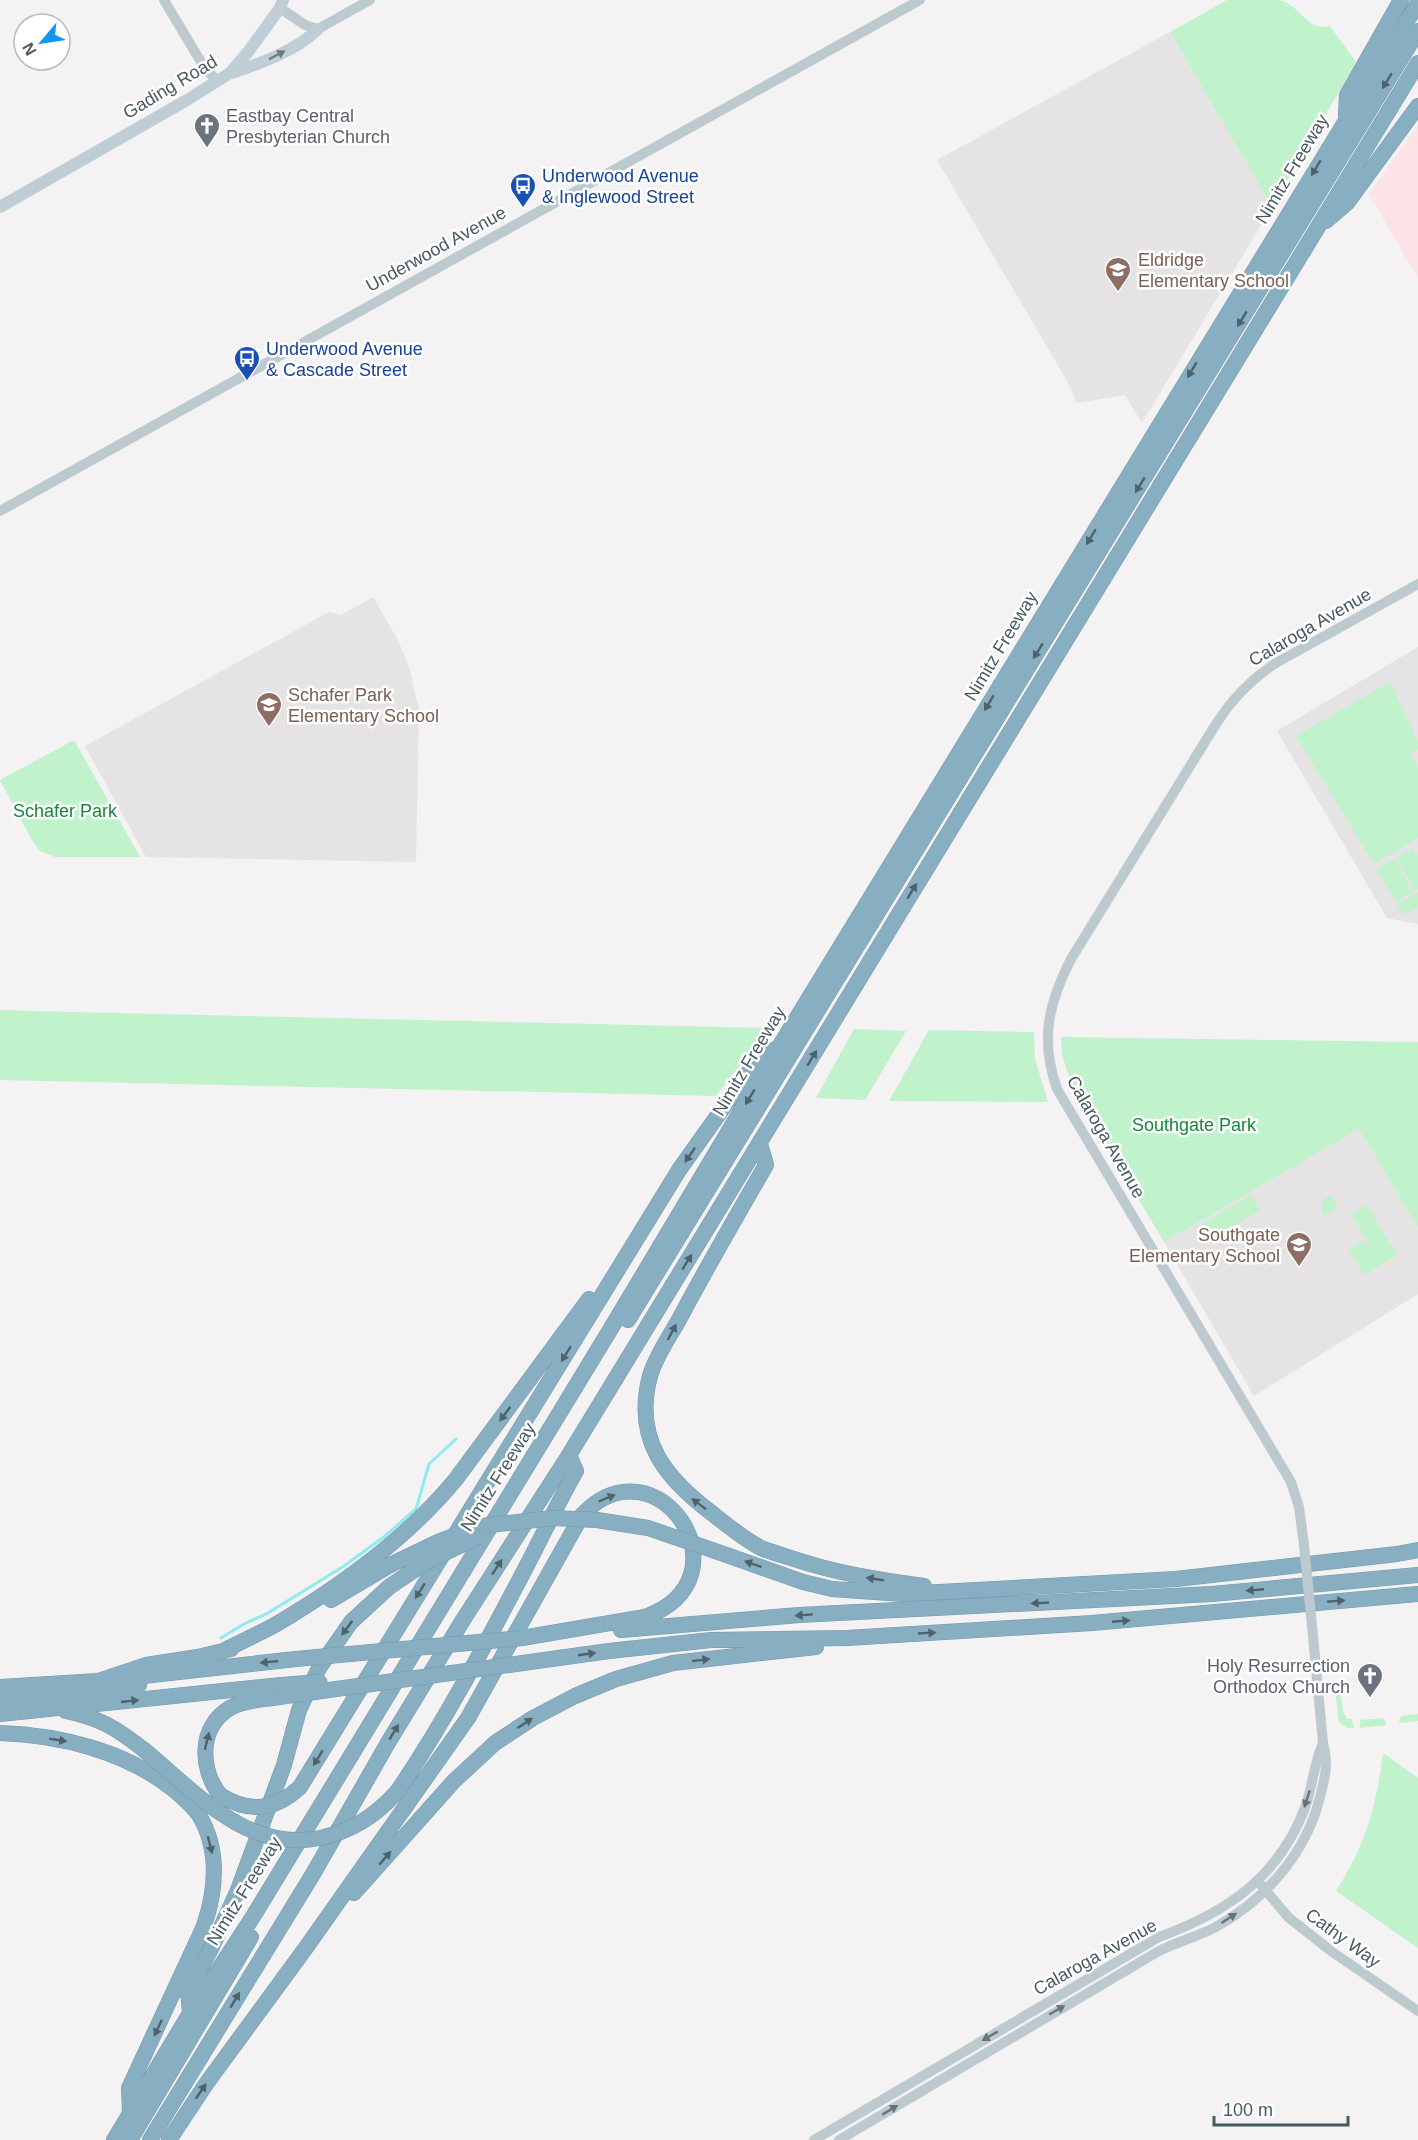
<svg xmlns="http://www.w3.org/2000/svg" width="1418" height="2140" viewBox="0 0 1418 2140" font-family="Helvetica,sans-serif">
  <style>
    .education { fill: #e5e3e4 }
    .medical { fill: #fce3e5 }
    .green { fill: #c0f2cb }
    .lines { fill: none; stroke-linecap: round; stroke-linejoin: round }
    .stream { stroke: #8cecf0; stroke-width: 3 }
    .motorway-casing { stroke: #7399ae; stroke-width: 16 }
    .tertiary { stroke: #bcc9cf; stroke-width: 10 }
    .secondary { stroke: #bfced6; stroke-width: 12 }
    .motorway { stroke: #88aec2; stroke-width: 15 }
    .motorway-bridge-casing { stroke: #7399ae; stroke-width: 16; stroke-linecap: butt }
    .tertiary-bridge { stroke: #bcc9cf; stroke-width: 10 }
    .motorway-bridge { stroke: #88aec2; stroke-width: 15 }
    .oneway { fill: #6c7c83 }
    .oneway2 { fill: #4e626a }
    .oneway3 { fill: #65757c }
    .labels { text-anchor: middle; stroke-width: 5; stroke-linejoin: round; paint-order: stroke }
    .street-label { font-size: 18px; fill: #485960; stroke: #fff }
    .worship-label { font-size: 18px; fill: #5b616d; stroke: #fff; text-anchor: start }
    .transit-label { font-size: 18px; fill: #164399; stroke: #fff; text-anchor: start }
    .education-label { font-size: 18px; fill: #785e54; stroke: #fff; text-anchor: start }
    .park-label { font-size: 18px; fill: #14873a; stroke: #fff }
  </style>
  <rect width="100%" height="100%" fill="#f4f2f2"/>
  <path class="education" d="M 1170,32 L 1272,207 L 1142,423 L 1125,395 L 1077,403 L 1066,379 L 937,160 Z
    M 373,597 L 398,640 L 409,667 L 419,709 L 416,862 L 146,857 L 85,746 L 329,612 L 341,615 Z
    M 1418,647 L 1418,924 L 1387,918 L 1277,731 Z
    M 1359,1129 L 1418,1228 L 1418,1294 L 1254,1396 L 1164,1242 Z"/>
  <path class="medical" d="M 1418,125 L 1418,278 L 1369,194 Z"/>
  <path class="green" d="M 1227,0 C 1243,0 1263,0 1279,0 C 1300,4 1307,33 1330,26 L 1356,62 L 1272,207 L 1170,32 Z
    M 1390,682 L 1418,742 L 1418,749 L 1410,754 L 1418,767 L 1418,838 L 1374,864 L 1296,736 Z
    M 74,740 L 140,857 L 55,857 L 40,851 L 33,842 L 0,780 Z
    M 1413,848 L 1418,856 L 1418,889 L 1415,891 L 1396,858 Z
    M 1394,859 L 1413,892 L 1396,902 L 1376,869 Z
    M 1418,892 L 1418,907 L 1404,915 L 1397,905 Z
    M 0,1010 L 30,1011 L 769,1028 L 716,1096 L 0,1080 Z
    M 854,1029 L 906,1031 L 865,1100 L 816,1098 Z
    M 929,1030 L 1034,1032 L 1035,1059 L 1048,1102 L 889,1101 Z
    M 1061,1037 L 1418,1042 L 1418,1228 L 1359,1129 L 1164,1242 L 1072,1087 L 1062,1054 Z
    M 1251,1195 L 1260,1210 L 1213,1238 L 1204,1223 Z
    M 1331,1195 L 1338,1207 L 1323,1216 L 1321,1201 Z
    M 1367,1205 L 1397,1255 L 1364,1275 L 1349,1250 L 1365,1240 L 1379,1260 L 1351,1214 Z
    M 1335,1689 L 1340,1689 L 1343,1712 L 1347,1719 L 1352,1719 L 1354,1728 L 1347,1728 L 1339,1722 Z
    M 1418,1714 L 1418,1721 L 1399,1723 L 1401,1716 Z
    M 1384,1718 L 1386,1725 L 1360,1728 L 1360,1720 Z
    M 1383,1753 L 1418,1778 L 1418,1948 L 1336,1891 C 1366,1844 1376,1807 1383,1753 Z"/>
  <g class="lines">
    <path class="stream" d="M 221,1638 L 244,1624 L 268,1613 L 344,1566 L 385,1536 L 416,1509 L 429,1464 L 456,1439"/>
    <defs>
      <path id="motorway" d="M 1346,115 L 1347,95 L 1401,0
        M 1326,221 L 1347,203 L 1418,106
        M 760,1144 L 766,1165 C 737,1215 708,1265 681,1316 C 671,1335 656,1355 650,1376 C 633,1440 666,1479 713,1514 C 728,1526 744,1539 761,1548 C 771,1552 782,1555 791,1558 C 835,1573 879,1580 924,1586
        M 628,1320 L 1418,31
        M 718,1552 L 803,1582 L 832,1589 L 903,1594 L 1176,1579 L 1397,1554 L 1418,1550
        M 331,1600 L 390,1565
        M 621,1630 L 799,1615 L 1212,1594 L 1418,1575
        M 223,1651 C 244,1640 266,1631 285,1619 C 348,1581 409,1536 456,1479 L 589,1299
        M 530,1662 L 609,1651 L 711,1640 L 847,1638 L 1092,1623 L 1418,1594
        M 98,1681 L 146,1665 L 198,1657 L 231,1649
        M 0,1687 L 98,1681 L 296,1659
        M 0,1701 L 117,1690 L 139,1685
        M 66,1711 C 100,1718 116,1728 143,1749
        M 0,1714 L 281,1685
        M 0,1733 C 60,1735 125,1751 173,1789 C 182,1797 192,1805 199,1815 C 220,1850 216,1890 204,1926 L 129,2088 L 130,2112
        M 300,1787 L 679,1170 L 758,1059 L 779,1047
        M 397,1792 C 444,1723 484,1647 523,1573 C 541,1539 557,1504 576,1471 L 569,1455
        M 220,1795 C 200,1769 198,1727 230,1708 C 242,1701 258,1700 272,1698
        M 354,1893 L 454,1781 L 495,1743 L 533,1718 L 575,1696 L 616,1679 L 673,1663 L 816,1647
        M 190,2013 L 188,1992 L 212,1947 L 238,1890 L 284,1765 L 299,1710 L 319,1668 L 351,1622 L 389,1587
        M 114,2140 L 190,2013 L 254,1915 L 610,1330 L 779,1047 L 1418,3
        M 130,2140 L 251,1937
        M 150,2140 L 313,1874 L 389,1741 L 463,1620 L 569,1455 L 1418,63
        M 169,2140 L 206,2084 L 305,1949 L 468,1718 L 582,1515 C 657,1436 753,1578 645,1617 L 522,1638"/>
    </defs>
    <use href="#motorway" class="motorway-casing"/>
    <path class="tertiary" d="M 164,0 L 204,67 L 217,81
      M 280,8 L 305,25 L 318,29 L 370,0
      M 0,511 L 920,0
      M 1304,1545 L 1299,1507 L 1291,1482 L 1057,1089 C 1040,1040 1048,1004 1071,959 L 1216,724 C 1232,699 1251,679 1276,663 L 1418,584
      M 1262,1886 L 1288,1917 L 1331,1951 L 1418,2011
      M 814,2140 L 1159,1937 C 1228,1912 1280,1876 1306,1805 C 1313,1784 1314,1763 1323,1743
      M 839,2140 L 1159,1951 C 1177,1942 1196,1937 1214,1928 C 1265,1900 1306,1854 1320,1797 C 1325,1777 1329,1763 1323,1743 L 1313,1636"/>
    <path class="secondary" d="M 232,73 C 261,63 296,51 318,29
      M 0,207 L 187,100 L 230,73 L 248,52 L 280,8 L 283,0"/>
    <use href="#motorway" class="motorway"/>
    <defs>
      <path id="motorway-bridge" d="M 390,1565 L 440,1541 L 481,1526 L 554,1518 L 597,1520 L 648,1528 L 718,1552
        M 389,1587 L 426,1562 L 478,1537
        M 296,1659 L 522,1638
        M 281,1685 L 320,1682
        M 272,1698 L 530,1662
        M 143,1749 C 194,1791 247,1853 320,1838 C 352,1831 375,1816 397,1792
        M 220,1795 C 249,1813 275,1811 300,1787"/>
    </defs>
    <use href="#motorway-bridge" class="motorway-bridge-casing"/>
    <path class="tertiary-bridge" d="M 1304,1545 L 1313,1636"/>
    <use href="#motorway-bridge" class="motorway-bridge"/>
  </g>
  <defs><path id="oneway-solid" d="M-6-.8H1V-3.2L6.5 0L1 3.2V.8H-6Z" transform="scale(1.5)"/></defs>
  <use class="oneway" href="#oneway-solid" transform="translate(277 55) rotate(-28)"/>
  <g class="oneway2">
    <use href="#oneway-solid" transform="translate(1387 81) rotate(121)"/>
    <use href="#oneway-solid" transform="translate(1316 168) rotate(121)"/>
    <use href="#oneway-solid" transform="translate(1242 319) rotate(121)"/>
    <use href="#oneway-solid" transform="translate(1192 370) rotate(121)"/>
    <use href="#oneway-solid" transform="translate(1140 485) rotate(121)"/>
    <use href="#oneway-solid" transform="translate(1091 537) rotate(121)"/>
    <use href="#oneway-solid" transform="translate(1038 651) rotate(122)"/>
    <use href="#oneway-solid" transform="translate(989 703) rotate(121)"/>
    <use href="#oneway-solid" transform="translate(912 891) rotate(-59)"/>
    <use href="#oneway-solid" transform="translate(812 1058) rotate(-59)"/>
    <use href="#oneway-solid" transform="translate(750 1097) rotate(121)"/>
    <use href="#oneway-solid" transform="translate(690 1155) rotate(125)"/>
    <use href="#oneway-solid" transform="translate(687 1262) rotate(-58)"/>
    <use href="#oneway-solid" transform="translate(672 1332) rotate(-62)"/>
    <use href="#oneway-solid" transform="translate(566 1354) rotate(122)"/>
    <use href="#oneway-solid" transform="translate(505 1414) rotate(127)"/>
    <use href="#oneway-solid" transform="translate(607 1498) rotate(-23)"/>
    <use href="#oneway-solid" transform="translate(699 1504) rotate(-143)"/>
    <use href="#oneway-solid" transform="translate(753 1564) rotate(-161)"/>
    <use href="#oneway-solid" transform="translate(497 1567) rotate(-57)"/>
    <use href="#oneway-solid" transform="translate(875 1579) rotate(-171)"/>
    <use href="#oneway-solid" transform="translate(1255 1590) rotate(175)"/>
    <use href="#oneway-solid" transform="translate(420 1591) rotate(122)"/>
    <use href="#oneway-solid" transform="translate(1336 1601) rotate(-5)"/>
    <use href="#oneway-solid" transform="translate(1040 1603) rotate(177)"/>
    <use href="#oneway-solid" transform="translate(804 1615) rotate(176)"/>
    <use href="#oneway-solid" transform="translate(1121 1621) rotate(-5)"/>
    <use href="#oneway-solid" transform="translate(347 1628) rotate(127)"/>
    <use href="#oneway-solid" transform="translate(927 1633) rotate(-3)"/>
    <use href="#oneway-solid" transform="translate(587 1654) rotate(-8)"/>
    <use href="#oneway-solid" transform="translate(701 1660) rotate(-7)"/>
    <use href="#oneway-solid" transform="translate(269 1662) rotate(174)"/>
    <use href="#oneway-solid" transform="translate(130 1701) rotate(-6)"/>
    <use href="#oneway-solid" transform="translate(525 1723) rotate(-33)"/>
    <use href="#oneway-solid" transform="translate(394 1732) rotate(-59)"/>
    <use href="#oneway-solid" transform="translate(58 1740) rotate(9)"/>
    <use href="#oneway-solid" transform="translate(207 1741) rotate(-76)"/>
    <use href="#oneway-solid" transform="translate(318 1758) rotate(121)"/>
    <use href="#oneway-solid" transform="translate(210 1845) rotate(76)"/>
    <use href="#oneway-solid" transform="translate(385 1858) rotate(-49)"/>
    <use href="#oneway-solid" transform="translate(235 2000) rotate(-59)"/>
    <use href="#oneway-solid" transform="translate(158 2028) rotate(115)"/>
    <use href="#oneway-solid" transform="translate(201 2091) rotate(-56)"/>
  </g>
  <g class="oneway3">
    <use href="#oneway-solid" transform="translate(1307 1799) rotate(108)"/>
    <use href="#oneway-solid" transform="translate(1229 1918) rotate(-33)"/>
    <use href="#oneway-solid" transform="translate(1057 2010) rotate(-30)"/>
    <use href="#oneway-solid" transform="translate(990 2036) rotate(150)"/>
    <use href="#oneway-solid" transform="translate(890 2110) rotate(-31)"/>
  </g>
  <defs>
    <symbol id="church-pin" viewBox="-11 -11 22 30"><path d="M0 17L-7.5 6A9.5 9.5 0 1 1 7.5 6Z" fill="#6b7280" stroke="#fff"/><path d="M-1.2-6h2.4v3.5h3.3v2.4h-3.3V6h-2.4V-.1h-3.3v-2.4h3.3Z" fill="#fff"/></symbol>
    <symbol id="bus-pin" viewBox="-11 -11 22 30"><path d="M0 17L-7.5 6A9.5 9.5 0 1 1 7.5 6Z" fill="#1a4fb4" stroke="#fff"/><path d="M-5-6H5V4H4V6H2V4H-2V6H-4V4H-5ZM-3.5-4V0h7V-4ZM-3.5 1.2v1.5H-2V1.2ZM2 1.2v1.5H3.5V1.2Z" fill="#fff"/></symbol>
    <symbol id="school-pin" viewBox="-11 -11 22 30"><path d="M0 17L-7.5 6A9.5 9.5 0 1 1 7.5 6Z" fill="#8d6e63" stroke="#fff"/><path d="M0-5L7-2L0 1L-7-2ZM-4 1L0 2.5L4 1V4Q0 6-4 4Z" fill="#fff"/></symbol>
  </defs>
  <g fill-rule="evenodd">
    <use href="#church-pin" x="192" y="111" width="30" height="40"/>
    <use href="#bus-pin" x="508" y="171" width="30" height="40"/>
    <use href="#school-pin" x="1103" y="255" width="30" height="40"/>
    <use href="#bus-pin" x="232" y="344" width="30" height="40"/>
    <use href="#school-pin" x="254" y="690" width="30" height="40"/>
    <use href="#school-pin" x="1284" y="1230" width="30" height="40"/>
    <use href="#church-pin" x="1355" y="1661" width="30" height="40"/>
  </g>
  <g class="labels">
    <g class="street-label">
      <text transform="translate(170 87) rotate(-31)" y="6">Gading Road</text>
      <text transform="translate(1292 169) rotate(-59)" y="6">Nimitz Freeway</text>
      <text transform="translate(436 249) rotate(-29)" y="6">Underwood Avenue</text>
      <text transform="translate(1310 627) rotate(-30)" y="6">Calaroga Avenue</text>
      <text transform="translate(1001 646) rotate(-59)" y="6">Nimitz Freeway</text>
      <text transform="translate(749 1061) rotate(-59)" y="6">Nimitz Freeway</text>
      <text transform="translate(1106 1137) rotate(60)" y="6">Calaroga Avenue</text>
      <text transform="translate(498 1477) rotate(-58)" y="6">Nimitz Freeway</text>
      <text transform="translate(244 1891) rotate(-58)" y="6">Nimitz Freeway</text>
      <text transform="translate(1343 1938) rotate(36)" y="6">Cathy Way</text>
      <text transform="translate(1095 1957) rotate(-29)" y="6">Calaroga Avenue</text>
    </g>
    <g class="worship-label">
      <text x="226" y="122">Eastbay Central<tspan x="226" dy="21">Presbyterian Church</tspan></text>
      <text x="1350" y="1672" text-anchor="end">Holy Resurrection<tspan x="1350" dy="21">Orthodox Church</tspan></text>
    </g>
    <g class="transit-label">
      <text x="542" y="182">Underwood Avenue<tspan x="542" dy="21">&amp; Inglewood Street</tspan></text>
      <text x="266" y="355">Underwood Avenue<tspan x="266" dy="21">&amp; Cascade Street</tspan></text>
    </g>
    <g class="education-label">
      <text x="1138" y="266">Eldridge<tspan x="1138" dy="21">Elementary School</tspan></text>
      <text x="288" y="701">Schafer Park<tspan x="288" dy="21">Elementary School</tspan></text>
      <text x="1280" y="1241" text-anchor="end">Southgate<tspan x="1280" dy="21">Elementary School</tspan></text>
    </g>
    <g class="park-label">
      <text x="65" y="817">Schafer Park</text>
      <text x="1194" y="1131">Southgate Park</text>
    </g>
  </g>
  <g transform="translate(42 42) rotate(241)"><circle r="28" fill="#ffffff" stroke="#b6bdbf" stroke-width="1.5"/>
  <path d="M0-4.5L10 22L0 15L-10 22Z" fill="#1396ed"/>
  <text y="-9" font-size="16" font-weight="bold" text-anchor="middle" fill="#485960">N</text>
  </g>
  <path d="M1214 2116v9h134v-9" fill="none" stroke="#485960" stroke-width="3"/>
  <text x="1223" y="2116" font-size="18" fill="#485960" stroke="#ffffff" stroke-width="4.5" paint-order="stroke">100 m</text>
</svg>
